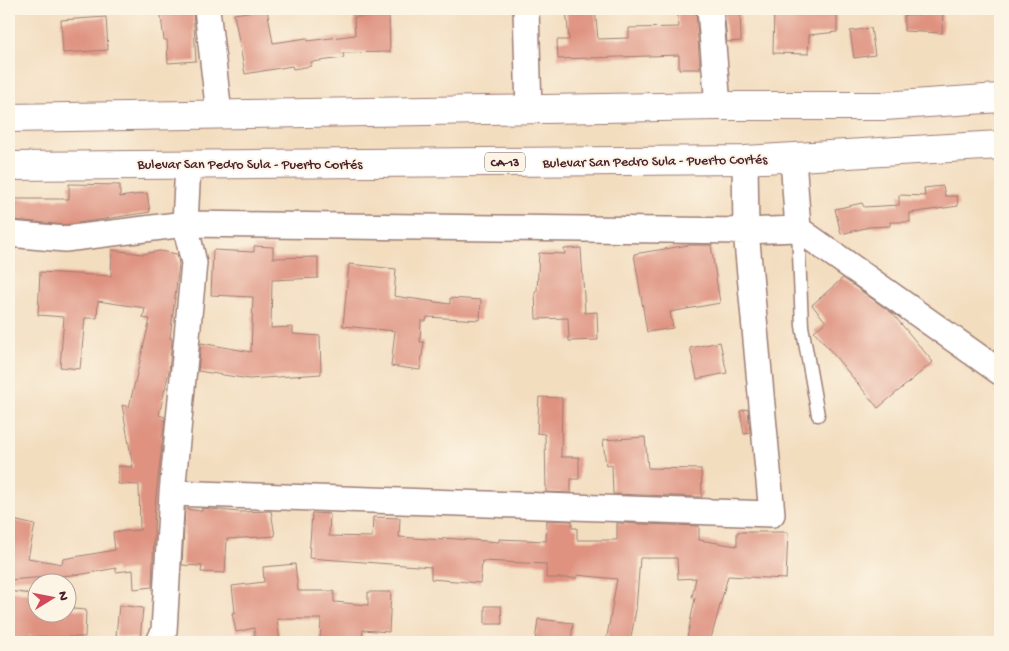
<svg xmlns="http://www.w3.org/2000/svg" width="1009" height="651" viewBox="0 0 1009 651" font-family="'Gochi Hand',sans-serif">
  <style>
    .building { fill: #df9280 }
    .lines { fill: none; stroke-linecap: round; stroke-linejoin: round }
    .lane-casing { stroke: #9e7e75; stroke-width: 15 }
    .street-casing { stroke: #9e7e75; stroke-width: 28 }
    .highway-casing { stroke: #9e7e75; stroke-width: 30 }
    .lane { stroke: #fff; stroke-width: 12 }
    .street { stroke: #fff; stroke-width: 25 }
    .highway { stroke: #fff; stroke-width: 28 }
    .labels { text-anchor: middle; stroke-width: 4; stroke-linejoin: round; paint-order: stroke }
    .shield { fill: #fcf5e5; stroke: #7f5f63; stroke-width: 1 }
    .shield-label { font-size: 12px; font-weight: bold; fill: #4a1f2b }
    .street-label { font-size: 14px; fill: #4a1f2b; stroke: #fcf5e5 }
  </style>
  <rect width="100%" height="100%" fill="#fcf5e5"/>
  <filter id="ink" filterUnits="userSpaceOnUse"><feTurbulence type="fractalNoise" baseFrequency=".02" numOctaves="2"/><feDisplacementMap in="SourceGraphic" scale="10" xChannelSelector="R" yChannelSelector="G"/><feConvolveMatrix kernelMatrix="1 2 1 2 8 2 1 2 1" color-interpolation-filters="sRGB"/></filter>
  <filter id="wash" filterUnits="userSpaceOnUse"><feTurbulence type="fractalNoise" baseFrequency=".0096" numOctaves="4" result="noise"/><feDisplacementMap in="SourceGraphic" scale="20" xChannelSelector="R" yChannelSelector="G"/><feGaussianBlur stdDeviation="1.12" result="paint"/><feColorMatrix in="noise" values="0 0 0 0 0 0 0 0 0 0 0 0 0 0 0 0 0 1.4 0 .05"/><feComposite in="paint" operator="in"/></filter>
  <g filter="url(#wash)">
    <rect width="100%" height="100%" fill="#f3ddbf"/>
    <g id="blocks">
      <path class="building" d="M 160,9 L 193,9 L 196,61 L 168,63 L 167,40 L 164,40 Z
        M 267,9 L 273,43 L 307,38 L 308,41 L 355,35 L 354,17 L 389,16 L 390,52 L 343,53 L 344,58 L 311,62 L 311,66 L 293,69 L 292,66 L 245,74 L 234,14 Z
        M 566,9 L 595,9 L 598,39 L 629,38 L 629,28 L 679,27 L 677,9 L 696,9 L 700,69 L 679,69 L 679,55 L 558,59 L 557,40 L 569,40 Z
        M 724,9 L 740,9 L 741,41 L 727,42 Z
        M 774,9 L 837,9 L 837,32 L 809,35 L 808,54 L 773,53 Z
        M 921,9 L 943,9 L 942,33 L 904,31 L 904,15 L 920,15 Z
        M 106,17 L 108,50 L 63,53 L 61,20 Z
        M 871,28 L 875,55 L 854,58 L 850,31 Z
        M 69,184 L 120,185 L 120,197 L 147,193 L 150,212 L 65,225 L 14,220 L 14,199 L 69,199 Z
        M 943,186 L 945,196 L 957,196 L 958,206 L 910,213 L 910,222 L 890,222 L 890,226 L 869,227 L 841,234 L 835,209 L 862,203 L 864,207 L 899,205 L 899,195 L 925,196 L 924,188 Z
        M 689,245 L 711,245 L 720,303 L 670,312 L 673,328 L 647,332 L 634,254 Z
        M 254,246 L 273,247 L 273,258 L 318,257 L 318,278 L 272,280 L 271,328 L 293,327 L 293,334 L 320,336 L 321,374 L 249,379 L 198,371 L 201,343 L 251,352 L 253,297 L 211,295 L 213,250 L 254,252 Z
        M 581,248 L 585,313 L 597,312 L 598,340 L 569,341 L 568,318 L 536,319 L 535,291 L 537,291 L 539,253 L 565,254 L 564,249 Z
        M 112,250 L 142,254 L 160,251 L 177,254 L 179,264 L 170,338 L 172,339 L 169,371 L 159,415 L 165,417 L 155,506 L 152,587 L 134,589 L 133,570 L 116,572 L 116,568 L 84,574 L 9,580 L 9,519 L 35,525 L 28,558 L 62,564 L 63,559 L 115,550 L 113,532 L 140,530 L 139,485 L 118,484 L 118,466 L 133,467 L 122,405 L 129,407 L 150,319 L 143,318 L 145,308 L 98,301 L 97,318 L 85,318 L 80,369 L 60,367 L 64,317 L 38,315 L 40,272 L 111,276 Z
        M 349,264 L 396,269 L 394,296 L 450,304 L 450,298 L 481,300 L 480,320 L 427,317 L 426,321 L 421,321 L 420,342 L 424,342 L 420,370 L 391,366 L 395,331 L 343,326 Z
        M 843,278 L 892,313 L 933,362 L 878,408 L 814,331 L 826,322 L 812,305 Z
        M 720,342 L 727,373 L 697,379 L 690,348 Z
        M 539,397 L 562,398 L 561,457 L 579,457 L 579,479 L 571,479 L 571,493 L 546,492 L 545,434 L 537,433 Z
        M 748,409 L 750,433 L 744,434 L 740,411 Z
        M 645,437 L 648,468 L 701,469 L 702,497 L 613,494 L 612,465 L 606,466 L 603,440 Z
        M 202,508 L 239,512 L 271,511 L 275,536 L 227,539 L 225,573 L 201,572 L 202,566 L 182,565 L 185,509 L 202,511 Z
        M 312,513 L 330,514 L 329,536 L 372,537 L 373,517 L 400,518 L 399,537 L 443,540 L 443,538 L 499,542 L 499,539 L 546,541 L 547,520 L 572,521 L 572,528 L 577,528 L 577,540 L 617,540 L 617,523 L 699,526 L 699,540 L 737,546 L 737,532 L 788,532 L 786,579 L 728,576 L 710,642 L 706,642 L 687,638 L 695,598 L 692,597 L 696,578 L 678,579 L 677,558 L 640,558 L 636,610 L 630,642 L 606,642 L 617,579 L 577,575 L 577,578 L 546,578 L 546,564 L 482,561 L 480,583 L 431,579 L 431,567 L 309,558 Z
        M 295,564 L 298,591 L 334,591 L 334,602 L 368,605 L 368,592 L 391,592 L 389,632 L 363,630 L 362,642 L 320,642 L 321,619 L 277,619 L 280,642 L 256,642 L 254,628 L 236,632 L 232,613 L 235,612 L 232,586 L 264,582 L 263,567 Z
        M 9,591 L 38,595 L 38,614 L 68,614 L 68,598 L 74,599 L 73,609 L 86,610 L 85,637 L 28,636 L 27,641 L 9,639 Z
        M 119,605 L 143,608 L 140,639 L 116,636 Z
        M 485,606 L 501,606 L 502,624 L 485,624 Z
        M 538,619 L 573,623 L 571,642 L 535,642 Z"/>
    </g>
  </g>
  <g filter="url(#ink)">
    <use href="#blocks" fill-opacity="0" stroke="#9e7e75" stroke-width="1"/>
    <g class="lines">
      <defs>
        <path id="lane" d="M 798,229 L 802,326 L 818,415"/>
        <path id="street" d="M 207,9 L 219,114
          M 526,9 L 529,110
          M 710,9 L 718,106
          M 793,158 L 798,229 L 1000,372
          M 9,234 L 65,239 L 185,224 L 746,231 L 798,229
          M 172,493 L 772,514 L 746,231 L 745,160
          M 159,642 L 164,631 L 172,493 L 194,263 L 185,224 L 188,164"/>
        <path id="highway" d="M 9,118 L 718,106 L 884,106 L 1000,98
          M 9,166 L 745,160 L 1000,145"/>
      </defs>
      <use href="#lane" class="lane-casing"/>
      <use href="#street" class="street-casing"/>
      <use href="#highway" class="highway-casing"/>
      <use href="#lane" class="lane"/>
      <use href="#street" class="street"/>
      <use href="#highway" class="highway"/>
    </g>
  </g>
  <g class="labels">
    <rect class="shield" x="485" y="152.5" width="40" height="19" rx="4"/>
    <g class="shield-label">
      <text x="505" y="166">CA-13</text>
    </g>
    <g class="street-label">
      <text transform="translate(655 160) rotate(-1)" y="5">Bulevar San Pedro Sula - Puerto Cortés</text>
      <text x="250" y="168">Bulevar San Pedro Sula - Puerto Cortés</text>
    </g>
  </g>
  <rect width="1009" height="651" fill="none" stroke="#fcf5e5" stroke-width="30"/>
  <g transform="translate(52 598) rotate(80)"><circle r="24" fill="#fcf5e5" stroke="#b59f9b"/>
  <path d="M0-4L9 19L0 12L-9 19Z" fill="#d1495b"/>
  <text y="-8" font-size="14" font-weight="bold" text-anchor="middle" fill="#4a1f2b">N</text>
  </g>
</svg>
